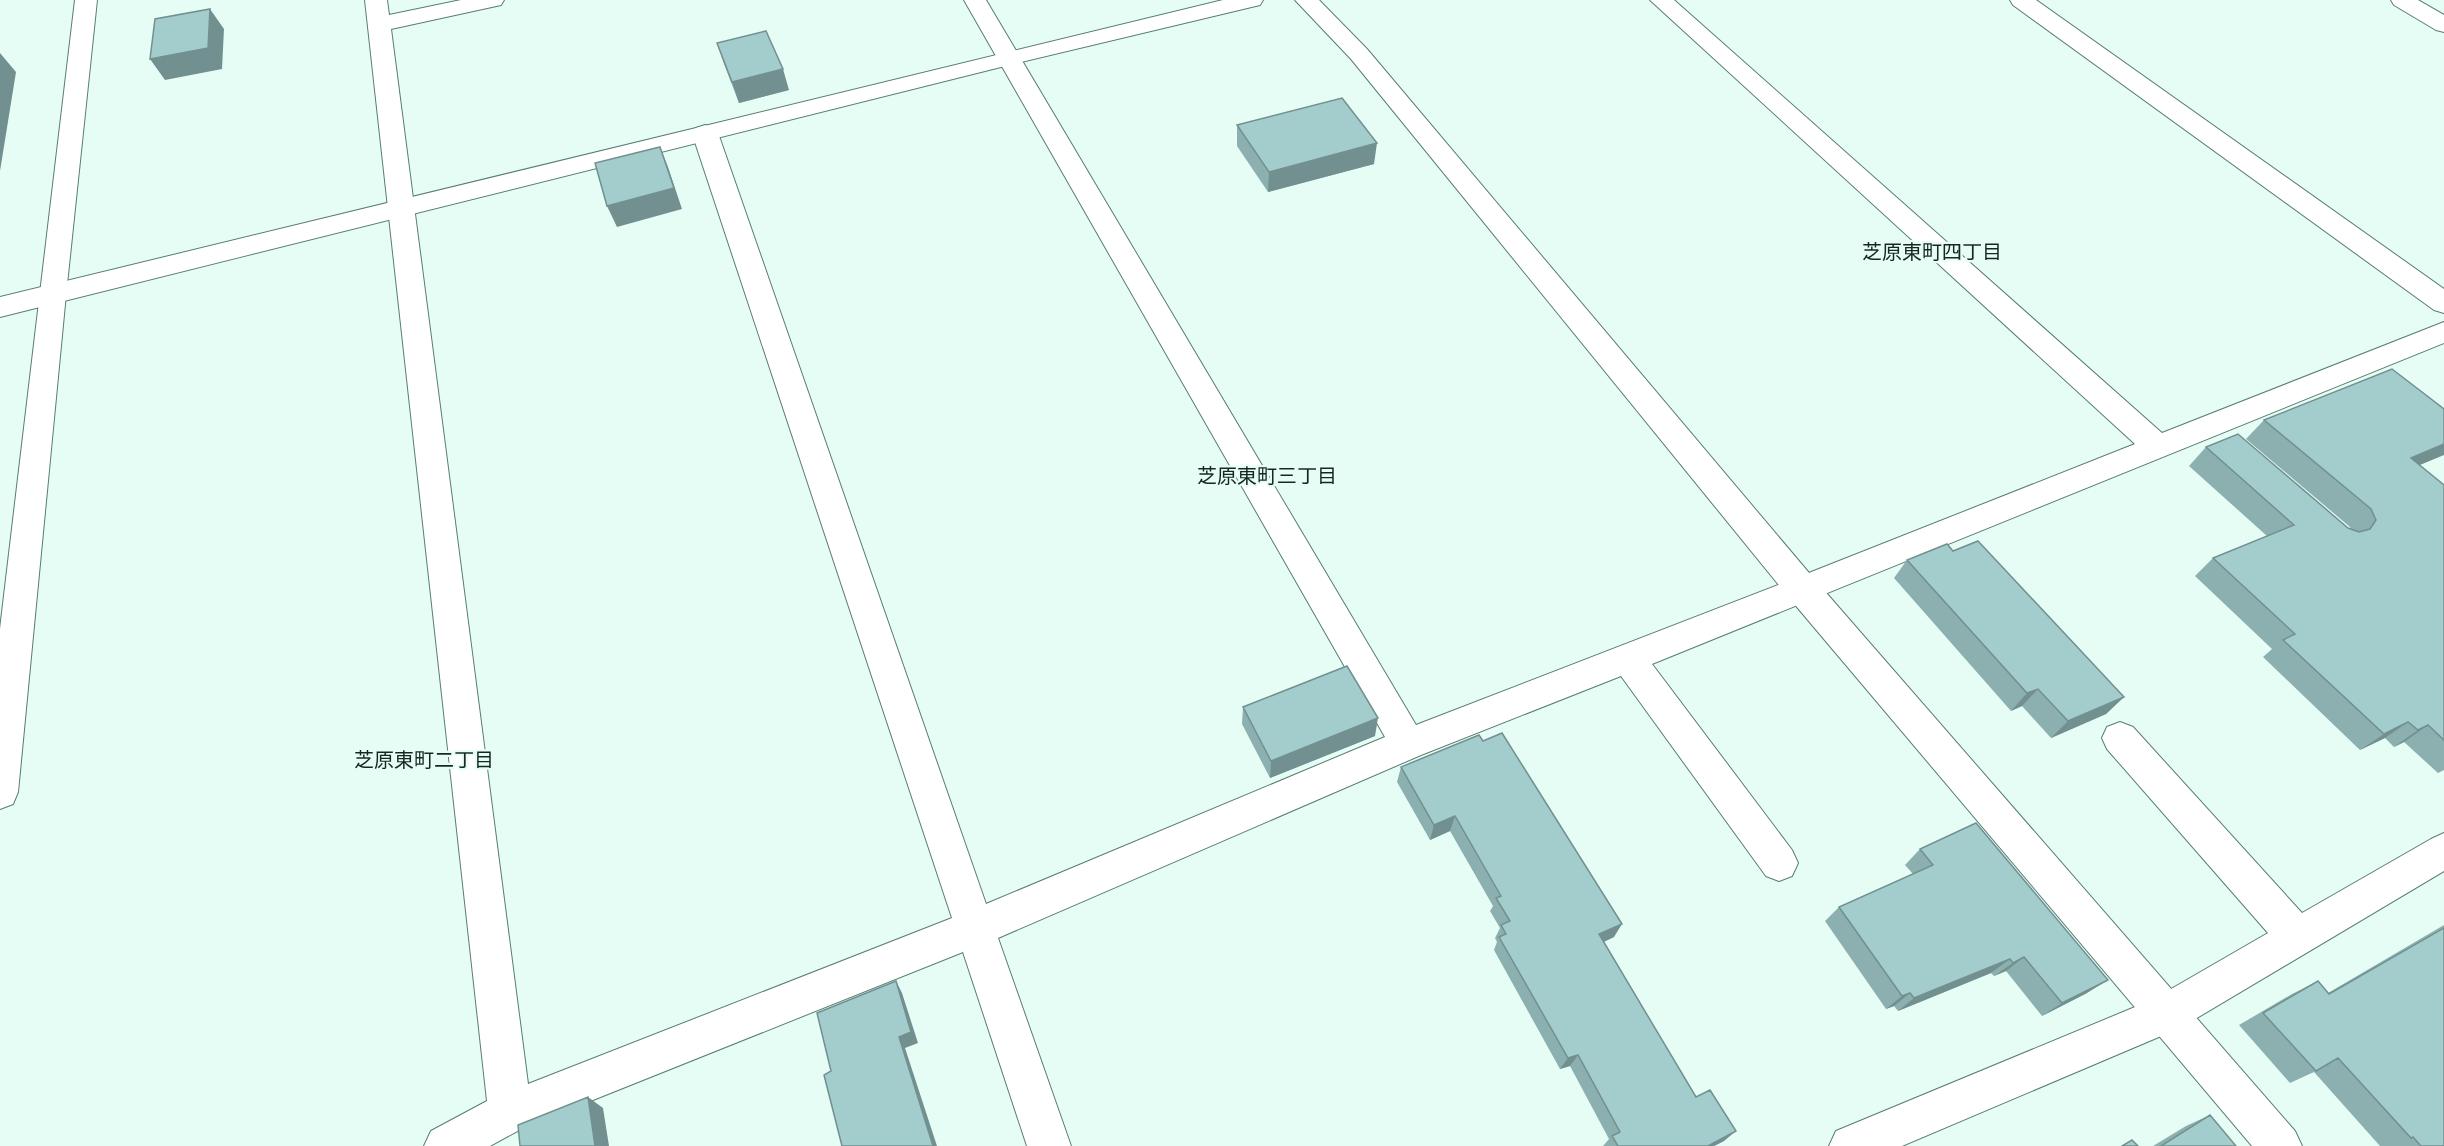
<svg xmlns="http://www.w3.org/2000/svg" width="2444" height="1146" viewBox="0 0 2444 1146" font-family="Karla,'Noto Sans JP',sans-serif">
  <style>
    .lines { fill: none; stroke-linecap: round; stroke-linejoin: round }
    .minor-casing { stroke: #587d72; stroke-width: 2 }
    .tertiary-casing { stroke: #587d72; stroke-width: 2 }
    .minor { fill: #fff; fill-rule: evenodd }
    .tertiary { fill: #fff; fill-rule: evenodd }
    .wall { fill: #8cb0af }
    .shaded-wall { fill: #72908f }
    .building { fill: #a3cdcc; stroke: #72908f; stroke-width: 1.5 }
    .labels { text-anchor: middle; stroke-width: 4.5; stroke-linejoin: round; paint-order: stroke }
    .neighbourhood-label { font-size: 20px; fill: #172621; stroke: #e6fdf6 }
  </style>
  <rect width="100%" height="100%" fill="#e6fdf6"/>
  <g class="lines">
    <defs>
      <path id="minor" d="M 75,0 L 97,0 L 66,294 L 18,792 L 13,804 L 0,809 L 0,629 Z
        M 365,0 L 387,0 L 389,15 L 461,0 L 504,0 L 501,5 L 391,29 L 528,1084 L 952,918 L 692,133 L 696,128 L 705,125 L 714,128 L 718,133 L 986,904 L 1385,737 L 964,0 L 986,0 L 1416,725 L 1791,580 L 2135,444 L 1650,0 L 1674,0 L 2162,433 L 2444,322 L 2444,343 L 1652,664 L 1792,850 L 1798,863 L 1792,876 L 1779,881 L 1766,876 L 1621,676 L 1421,755 L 998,938 L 1071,1146 L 1027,1146 L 963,952 L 523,1128 L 490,1146 L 424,1146 L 431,1131 L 487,1101 Z
        M 2391,0 L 2418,0 L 2444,15 L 2444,32 L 2436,30 L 2394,5 Z
        M 2120,722 L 2133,727 L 2302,913 L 2431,839 L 2444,833 L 2444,871 L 2180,1028 L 1902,1146 L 1829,1146 L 1836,1131 L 2152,1000 L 2268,933 L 2107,749 L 2102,738 L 2107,727 Z"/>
      <path id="tertiary" d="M 1223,0 L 1263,0 L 1260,5 L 1009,65 L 0,317 L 0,297 Z
        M 1295,0 L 1319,0 L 1367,49 L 1815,580 L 2295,1131 L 2302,1146 L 2252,1146 L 1791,600 L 1351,59 Z
        M 2010,0 L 2036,0 L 2444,289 L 2444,313 L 2434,310 L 2013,5 Z"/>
    </defs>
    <use href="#minor" class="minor-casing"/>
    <use href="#tertiary" class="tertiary-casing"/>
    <use href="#minor" class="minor"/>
    <use href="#tertiary" class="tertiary"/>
  </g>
  <path class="wall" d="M 717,43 L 789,90 L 739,103 L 724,64 Z
    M 1237,125 L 1374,164 L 1268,192 L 1237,146 Z
    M 2264,420 L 2419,465 L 2444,485 L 2444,770 L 2438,773 L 2404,742 L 2394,747 L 2385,738 L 2360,750 L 2263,657 L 2272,649 L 2195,576 L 2213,558 L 2267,536 L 2189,466 L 2206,447 L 2348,528 L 2351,530 L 2350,527 L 2246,439 Z
    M 1953,551 L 2124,697 L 2106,714 L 2051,738 L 2022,706 L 2011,711 L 1894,578 L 1907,560 Z
    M 1243,707 L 1375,736 L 1270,778 L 1242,724 Z
    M 1401,767 L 1614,937 L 1603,942 L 1696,1097 L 1724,1141 L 1714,1146 L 1603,1146 L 1609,1139 L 1570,1066 L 1560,1069 L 1494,950 L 1497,942 L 1495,938 L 1500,928 L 1490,911 L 1493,906 L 1450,831 L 1430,840 L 1397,782 Z
    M 1920,849 L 2087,993 L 2042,1016 L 2006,971 L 1994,976 L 1991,973 L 1898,1011 L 1894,1006 L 1886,1009 L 1825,921 L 1839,907 L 1913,874 L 1905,865 Z
    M 2444,925 L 2444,1146 L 2380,1146 L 2314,1072 L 2290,1083 L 2239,1025 L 2292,994 L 2318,981 L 2328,993 Z
    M 2210,1115 L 2236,1146 L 2153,1146 L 2186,1126 Z"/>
  <path class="shaded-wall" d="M 210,9 L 224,29 L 222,69 L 165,80 L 150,59 Z
    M 0,53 L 16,72 L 0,171 Z
    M 783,69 L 789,90 L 739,103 L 732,82 Z
    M 1377,143 L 1374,164 L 1268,192 L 1269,172 Z
    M 660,147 L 668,167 L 682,209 L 617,227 L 607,206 Z
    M 2444,444 L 2444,455 L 2391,477 L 2411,458 Z
    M 2038,689 L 2022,706 L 2011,711 L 2027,693 Z
    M 2124,697 L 2106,714 L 2051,738 L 2068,721 Z
    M 1378,718 L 1375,736 L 1270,778 L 1271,761 Z
    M 2408,722 L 2385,738 L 2360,750 L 2384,734 Z
    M 2428,725 L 2404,742 L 2394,747 L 2418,730 Z
    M 1455,816 L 1450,831 L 1430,840 L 1434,825 Z
    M 1622,924 L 1614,937 L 1591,948 L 1599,934 Z
    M 2024,957 L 2006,971 L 1994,976 L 2013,963 Z
    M 2010,959 L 1991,973 L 1898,1011 L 1914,998 Z
    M 2108,980 L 2087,993 L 2042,1016 L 2062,1003 Z
    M 896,981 L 902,993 L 918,1043 L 905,1048 L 937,1146 L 933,1146 L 899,1037 Z
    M 1910,993 L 1894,1006 L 1886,1009 L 1902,996 Z
    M 1578,1055 L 1570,1066 L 1560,1069 L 1568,1058 Z
    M 588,1097 L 603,1108 L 609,1146 L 595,1146 Z
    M 1736,1131 L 1724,1141 L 1714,1146 L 1708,1146 Z"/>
  <path class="building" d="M 210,9 L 208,48 L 150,59 L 155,19 Z
    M 766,31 L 783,69 L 732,82 L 717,43 Z
    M 1342,98 L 1377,143 L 1269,172 L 1237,125 Z
    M 660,147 L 674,188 L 607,206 L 595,163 Z
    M 2392,369 L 2444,409 L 2444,444 L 2411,458 L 2444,485 L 2444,740 L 2428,725 L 2418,730 L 2408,722 L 2384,734 L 2283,640 L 2295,634 L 2213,558 L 2294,525 L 2206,447 L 2238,434 L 2348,528 L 2359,532 L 2370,529 L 2376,520 L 2371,509 L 2264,420 Z
    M 1978,541 L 2124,697 L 2068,721 L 2038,689 L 2027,693 L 1907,560 L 1947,544 L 1953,551 Z
    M 1347,666 L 1378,718 L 1271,761 L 1243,707 Z
    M 1502,733 L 1622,924 L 1599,934 L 1696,1097 L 1710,1090 L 1736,1131 L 1708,1146 L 1618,1146 L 1612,1136 L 1620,1132 L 1578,1055 L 1568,1058 L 1499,937 L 1506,934 L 1501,925 L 1510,921 L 1496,898 L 1501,896 L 1455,816 L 1434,825 L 1401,767 L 1479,735 L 1483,741 Z
    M 1976,823 L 2108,980 L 2062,1003 L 2024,957 L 2013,963 L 2010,959 L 1914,998 L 1910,993 L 1902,996 L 1839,907 L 1933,865 L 1920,849 Z
    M 2444,928 L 2444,1146 L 2421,1146 L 2413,1137 L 2411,1138 L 2338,1058 L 2316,1071 L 2263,1013 L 2318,981 L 2329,994 Z
    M 896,981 L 911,1032 L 899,1037 L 933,1146 L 842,1146 L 824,1075 L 831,1071 L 817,1013 Z
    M 588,1097 L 595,1146 L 520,1146 L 518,1125 Z
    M 2210,1115 L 2236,1146 L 2161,1146 Z
    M 2132,1140 L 2138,1146 L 2122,1146 Z"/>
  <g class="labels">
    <g class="neighbourhood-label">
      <text x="1932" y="259">芝原東町四丁目</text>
      <text x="1267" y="483">芝原東町三丁目</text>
      <text x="424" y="767">芝原東町二丁目</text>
    </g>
  </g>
</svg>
